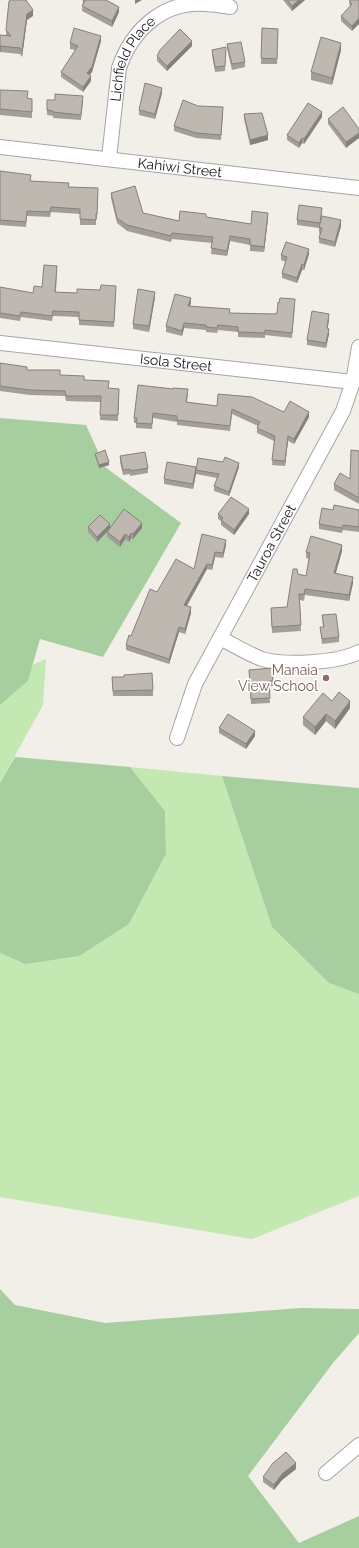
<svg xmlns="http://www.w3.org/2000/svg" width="359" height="1548" viewBox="0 0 359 1548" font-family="Raleway,sans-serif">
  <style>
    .grass { fill: #c4e8b1 }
    .forest { fill: #a6ce9f }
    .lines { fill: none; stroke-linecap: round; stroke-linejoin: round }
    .minor-casing { stroke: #a5a5a5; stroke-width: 16 }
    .minor { stroke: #fff; stroke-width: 14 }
    .wall { fill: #a39e98 }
    .shaded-wall { fill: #85817c }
    .building { fill: #beb8b1; stroke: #85817c }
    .education-dot { fill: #8d6e63; stroke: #fff; stroke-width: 1.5 }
    .labels { text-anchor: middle; stroke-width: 3.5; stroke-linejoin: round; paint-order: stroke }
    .street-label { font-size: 14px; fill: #212121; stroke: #fff }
    .education-label { font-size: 14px; fill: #785e54; stroke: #fff; text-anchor: end }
  </style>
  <rect width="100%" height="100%" fill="#f1efe8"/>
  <path class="grass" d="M 46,659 L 43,705 L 0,783 L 0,705 L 28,681 L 32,665 Z
    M 130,767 L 222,776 L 272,927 L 329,983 L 359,994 L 359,1196 L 252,1239 L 0,1197 L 0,953 L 25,964 L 129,924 L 166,854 L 165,811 Z"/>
  <path class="forest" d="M 0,418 L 86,425 L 105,467 L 181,523 L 103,657 L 40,639 L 28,681 L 0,705 Z
    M 15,757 L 130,767 L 165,811 L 166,854 L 129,924 L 79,956 L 25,964 L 0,953 L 0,783 Z
    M 222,776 L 359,788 L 359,994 L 329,983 L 272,927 Z
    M 0,1289 L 15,1305 L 105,1323 L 301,1308 L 359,1309 L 359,1333 L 333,1363 L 248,1476 L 299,1543 L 359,1516 L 359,1548 L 0,1548 Z"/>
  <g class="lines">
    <defs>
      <g id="minor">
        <path id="s1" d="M 0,147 L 359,188"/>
        <path id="s2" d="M 109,158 L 119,68 C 132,30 163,1 205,4 C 213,4 221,6 230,7"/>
        <path id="s3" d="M 0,343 L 353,382"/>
        <path d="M 220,638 C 234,645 248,654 262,659 C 284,666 338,663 359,652"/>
        <path id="s4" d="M 177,738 L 195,684 L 343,411 L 353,382 L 359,347"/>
        <path d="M 326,1473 L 359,1445"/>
      </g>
    </defs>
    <use href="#minor" class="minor-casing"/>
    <use href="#minor" class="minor"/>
  </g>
  <path class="wall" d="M 83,0 L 119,12 L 112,27 L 82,11 Z
    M 283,0 L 305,0 L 292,11 Z
    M 359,0 L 352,31 L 341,21 L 341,16 L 350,7 L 349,1 Z
    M 33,16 L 27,20 L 22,57 L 20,54 L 0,52 L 0,35 L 6,36 L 6,30 Z
    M 262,28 L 278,29 L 277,64 L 261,64 Z
    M 101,41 L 92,72 L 90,75 L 91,81 L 83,92 L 61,77 L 61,72 L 75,50 L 70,49 L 70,43 Z
    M 227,44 L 245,62 L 245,67 L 232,70 L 227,49 Z
    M 192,46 L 167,71 L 157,61 L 157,56 Z
    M 212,50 L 226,52 L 225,71 L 215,72 L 212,55 Z
    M 341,50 L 332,85 L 311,80 L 311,72 Z
    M 0,90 L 28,98 L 32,105 L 32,118 L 0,115 Z
    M 162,93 L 155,119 L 139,115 L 139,110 Z
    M 83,101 L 81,120 L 53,118 L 53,116 L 47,115 L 47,110 Z
    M 198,106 L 223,112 L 221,140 L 196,138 L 174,131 L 174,126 Z
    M 244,114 L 268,140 L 250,145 L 244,119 Z
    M 322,117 L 304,144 L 302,143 L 299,148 L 287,140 L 287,135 Z
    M 328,119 L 359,129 L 346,148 L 328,124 Z
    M 0,171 L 31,181 L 69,187 L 98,188 L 97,219 L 96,219 L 96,225 L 80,225 L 80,214 L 51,212 L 50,217 L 27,216 L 26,227 L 0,225 Z
    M 111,193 L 143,213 L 179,221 L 206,217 L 251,224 L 268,218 L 264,252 L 250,251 L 250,245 L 230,241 L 227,256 L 211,254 L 212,243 L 172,239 L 171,242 L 127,231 L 117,223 L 111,198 Z
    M 322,213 L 321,220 L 341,226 L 335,247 L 319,243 L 319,238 L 320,233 L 319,233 L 319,228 L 297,225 L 297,220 Z
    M 309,254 L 304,270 L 302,270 L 297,283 L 282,278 L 282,273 L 286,262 L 281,260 L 281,255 Z
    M 57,271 L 56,292 L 77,293 L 116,291 L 114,327 L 79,325 L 79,317 L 53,316 L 52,321 L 21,317 L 20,321 L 0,318 L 0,287 L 33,293 L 42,287 Z
    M 155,297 L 149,332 L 133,329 L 133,324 Z
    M 191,303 L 190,306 L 230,313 L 274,314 L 277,313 L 295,304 L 292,338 L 265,335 L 265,338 L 238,337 L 238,332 L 218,330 L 217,333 L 206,332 L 206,330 L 184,328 L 182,336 L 166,332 L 166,326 Z
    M 329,320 L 327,328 L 329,334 L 326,348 L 307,345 L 307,340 Z
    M 0,363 L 27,370 L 84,380 L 109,388 L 119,389 L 118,421 L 100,420 L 101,402 L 66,401 L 65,396 L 30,395 L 0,391 Z
    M 173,389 L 188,394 L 187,402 L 217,406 L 284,412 L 309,417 L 294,444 L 288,441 L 285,466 L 272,465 L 274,441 L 257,433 L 257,428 L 258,426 L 232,414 L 230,431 L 177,425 L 177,422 L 153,418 L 152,429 L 136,428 L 136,423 L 134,423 L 134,418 Z
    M 359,451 L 359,504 L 334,490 L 334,484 L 350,479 Z
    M 95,454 L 109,465 L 99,468 L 95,456 Z
    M 120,456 L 148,468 L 148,473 L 130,476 L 130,474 L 123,475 L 120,462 Z
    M 196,467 L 239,467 L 229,496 L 214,491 L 214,486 L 217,478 L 196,474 L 193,489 L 164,484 L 164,479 Z
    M 333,510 L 359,510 L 359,532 L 343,530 L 342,533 L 319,529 L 319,524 Z
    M 218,514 L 249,514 L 234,535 L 221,525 L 221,521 L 218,519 Z
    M 88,527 L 110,528 L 142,528 L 133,539 L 131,538 L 129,542 L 125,539 L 120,547 L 107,537 L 107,532 L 109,529 L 97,542 L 88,532 Z
    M 202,534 L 226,545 L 223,558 L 215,557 L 212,570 L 207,569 L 187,606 L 191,613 L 185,634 L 179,632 L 169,664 L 126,650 L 126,645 L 157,592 L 194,569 Z
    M 342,551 L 335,574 L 353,583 L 349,601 L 305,595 L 304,601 L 300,600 L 301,631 L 272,633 L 271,608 L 287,607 L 298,574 L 306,576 L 309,559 L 306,558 L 306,552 Z
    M 322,615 L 339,637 L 339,642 L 322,644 L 320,627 L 323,627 Z
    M 249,670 L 273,681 L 273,686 L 269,686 L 270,703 L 251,704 Z
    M 112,677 L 153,690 L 153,696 L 113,696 Z
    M 332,701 L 350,708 L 335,729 L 326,721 L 315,735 L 303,725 L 303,717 Z
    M 219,728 L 255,736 L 246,749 L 219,733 Z
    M 296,1469 L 282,1480 L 274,1490 L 263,1482 L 263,1477 Z"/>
  <path class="shaded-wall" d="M 135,0 L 142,0 L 135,4 Z
    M 299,0 L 305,0 L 292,11 L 292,6 Z
    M 119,7 L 119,12 L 112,27 L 112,21 Z
    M 33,10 L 33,16 L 27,20 L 22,57 L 22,51 L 27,14 Z
    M 359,18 L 359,24 L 352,31 L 352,26 Z
    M 101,36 L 101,41 L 92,72 L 87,78 L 87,73 Z
    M 192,41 L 192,46 L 167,71 L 167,66 Z
    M 341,43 L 341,50 L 332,85 L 332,78 Z
    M 91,76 L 91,81 L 83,92 L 83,87 Z
    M 162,88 L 162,93 L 155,119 L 155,114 Z
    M 322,112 L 322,117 L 304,144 L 304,139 Z
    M 359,133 L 359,138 L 346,148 L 346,142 Z
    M 268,135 L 268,140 L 250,145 L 250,140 Z
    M 302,138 L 302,143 L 299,148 L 299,143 Z
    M 268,213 L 268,218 L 264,252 L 264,247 Z
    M 341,220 L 341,226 L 335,247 L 335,242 Z
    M 230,236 L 230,241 L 227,256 L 227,251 Z
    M 309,249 L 309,254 L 304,270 L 304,265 Z
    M 302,264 L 302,270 L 297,283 L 297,278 Z
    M 155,292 L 155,297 L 149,332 L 149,326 Z
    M 191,298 L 191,303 L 188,311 L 188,306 Z
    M 329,314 L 329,320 L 327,333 L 327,328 Z
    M 184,323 L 184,328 L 182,336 L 182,331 Z
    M 329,329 L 329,334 L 326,348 L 326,343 Z
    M 309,412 L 309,417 L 294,444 L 294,439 Z
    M 288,436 L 288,441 L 285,466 L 285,461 Z
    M 109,462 L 109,465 L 99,468 L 99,465 Z
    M 239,463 L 239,467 L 229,496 L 229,492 Z
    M 196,467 L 196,474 L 193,489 L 193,484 Z
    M 249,509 L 249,514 L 234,535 L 234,530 Z
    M 142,523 L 142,528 L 133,539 L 133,534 Z
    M 110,524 L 110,529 L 97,542 L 97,537 Z
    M 131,533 L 131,538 L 129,542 L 129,537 Z
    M 125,534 L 125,539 L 120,547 L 120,542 Z
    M 226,540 L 226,545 L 223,558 L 223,553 Z
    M 342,545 L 342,551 L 334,580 L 334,573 Z
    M 215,552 L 215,557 L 212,570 L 212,565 Z
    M 207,564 L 207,569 L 184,610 L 184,605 Z
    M 353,577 L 353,583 L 349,601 L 349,595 Z
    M 191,607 L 191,613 L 185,634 L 185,629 Z
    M 179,627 L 179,632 L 169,664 L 169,659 Z
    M 350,701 L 350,708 L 335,729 L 335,721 Z
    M 326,714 L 326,721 L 315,735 L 315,727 Z
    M 255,731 L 255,736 L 246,749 L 246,744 Z
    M 296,1463 L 296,1469 L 282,1480 L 274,1490 L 274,1485 L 282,1474 Z"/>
  <path class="building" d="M 11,0 L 26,0 L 33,10 L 27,14 L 22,51 L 20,48 L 0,46 L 0,52 L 0,35 L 11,36 L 6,30 L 9,1 Z
    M 83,0 L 106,0 L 119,7 L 112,21 L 82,6 L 85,1 Z
    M 287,0 L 299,0 L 292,6 Z
    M 351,0 L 359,0 L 359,18 L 352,26 L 341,16 L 352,4 L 349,1 Z
    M 74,28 L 101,36 L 92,67 L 87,73 L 91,76 L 83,87 L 61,72 L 78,46 L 70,43 Z
    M 262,28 L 278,29 L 277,59 L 261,58 Z
    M 180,29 L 192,41 L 167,66 L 157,56 L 160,50 Z
    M 321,37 L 341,43 L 332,78 L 311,72 Z
    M 241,42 L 245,62 L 232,64 L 227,44 Z
    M 226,47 L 225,66 L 215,67 L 212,50 Z
    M 145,83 L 162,88 L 155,114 L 139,110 Z
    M 0,90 L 28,91 L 27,98 L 32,99 L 32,112 L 0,109 Z
    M 55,94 L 83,96 L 81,115 L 53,112 L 53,111 L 47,110 L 47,100 L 55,100 Z
    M 183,100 L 198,106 L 223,107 L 221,135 L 196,133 L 174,126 Z
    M 308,103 L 322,112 L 304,139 L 302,138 L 299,143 L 287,135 Z
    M 343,107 L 359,129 L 359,133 L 346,142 L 328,119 Z
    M 262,113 L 268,135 L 250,140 L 244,114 Z
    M 0,171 L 31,175 L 30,181 L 69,183 L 68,187 L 98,188 L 97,214 L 96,214 L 96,220 L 80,219 L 80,209 L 51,207 L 50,212 L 27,211 L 26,222 L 0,220 Z
    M 135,186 L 143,213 L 179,221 L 180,211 L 206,214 L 206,217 L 251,224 L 252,211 L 268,213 L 264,247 L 250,245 L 250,239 L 230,236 L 227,251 L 211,248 L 213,237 L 172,233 L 171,236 L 127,225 L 117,218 L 111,193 Z
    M 299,205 L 322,208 L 320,223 L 297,220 Z
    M 322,216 L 341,220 L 335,242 L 319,238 L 322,228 L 319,227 Z
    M 286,242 L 309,249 L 304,265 L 302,264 L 297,278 L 282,273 L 287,257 L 281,255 Z
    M 44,265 L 57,266 L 55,292 L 77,293 L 77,289 L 100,290 L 101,285 L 116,286 L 114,322 L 79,320 L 79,312 L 53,311 L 52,316 L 21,312 L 20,316 L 0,313 L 0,287 L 33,293 L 34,286 L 42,287 Z
    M 138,289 L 155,292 L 149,326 L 133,324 Z
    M 175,294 L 191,298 L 188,306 L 230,309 L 229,313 L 274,314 L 277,313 L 278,302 L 279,303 L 280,298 L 295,299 L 292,333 L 265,330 L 265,333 L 238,332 L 238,327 L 218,325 L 217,328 L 206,327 L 206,325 L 184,323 L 182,331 L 166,326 Z
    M 312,311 L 329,314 L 327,328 L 329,329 L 326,343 L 307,340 Z
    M 0,363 L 27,367 L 27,370 L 60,370 L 60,375 L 84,376 L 84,380 L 109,381 L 108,388 L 119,389 L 118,415 L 100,415 L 101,396 L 66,396 L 65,391 L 30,390 L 0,386 Z
    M 138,385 L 173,389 L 173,388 L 188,389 L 186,402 L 217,406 L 218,394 L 252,397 L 284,412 L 290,401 L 309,412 L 294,439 L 288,436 L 285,461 L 272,460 L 275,436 L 257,428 L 260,422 L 232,409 L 230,426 L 177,420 L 177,416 L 153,413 L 152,424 L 136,423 L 137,418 L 134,418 Z
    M 105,450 L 109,462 L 99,465 L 95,454 Z
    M 351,450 L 359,451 L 359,498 L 334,484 L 340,473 L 350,479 Z
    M 145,452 L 148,468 L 130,471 L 130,469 L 123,470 L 120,456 Z
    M 225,457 L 239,463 L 229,492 L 214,486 L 219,474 L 196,470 L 198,458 L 223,462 Z
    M 167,462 L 196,467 L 193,484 L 164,479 Z
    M 231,497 L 249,509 L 234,530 L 221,520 L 223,518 L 218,514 Z
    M 334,505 L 359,510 L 359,527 L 343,525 L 342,528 L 319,524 L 322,508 L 333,510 Z
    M 124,509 L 142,523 L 133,534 L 131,533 L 129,537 L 125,534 L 120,542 L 107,532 Z
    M 100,515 L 110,524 L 97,537 L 88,527 Z
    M 202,534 L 226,540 L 223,553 L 215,552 L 212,565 L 207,564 L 184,605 L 191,607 L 185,629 L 179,627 L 169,659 L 126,645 L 129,635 L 131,636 L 150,589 L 157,592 L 176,559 L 194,569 Z
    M 311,536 L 342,545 L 334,573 L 353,577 L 349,595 L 305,589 L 304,594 L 299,594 L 301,625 L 272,627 L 271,608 L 287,607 L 293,569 L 297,569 L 298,574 L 306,576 L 310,553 L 306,552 Z
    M 336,614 L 339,637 L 322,639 L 320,627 L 324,627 L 322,615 Z
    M 272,668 L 273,681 L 269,681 L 270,698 L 251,699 L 249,670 Z
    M 152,673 L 153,690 L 113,691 L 112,677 L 124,677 L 124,675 Z
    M 339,692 L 350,701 L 335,721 L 326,714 L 315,727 L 303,717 L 323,693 L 332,701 Z
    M 228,714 L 255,731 L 246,744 L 219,728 Z
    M 286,1452 L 296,1463 L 282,1474 L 274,1485 L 263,1477 L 273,1463 Z"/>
  <circle class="education-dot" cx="326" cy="678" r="4"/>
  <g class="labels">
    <g class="street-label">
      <text dy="5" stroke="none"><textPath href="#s2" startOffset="104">Lichfield Place</textPath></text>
      <text dy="5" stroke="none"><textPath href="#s1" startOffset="181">Kahiwi Street</textPath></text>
      <text dy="5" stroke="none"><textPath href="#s3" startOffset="177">Isola Street</textPath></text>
      <text dy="5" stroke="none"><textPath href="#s4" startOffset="217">Tauroa Street</textPath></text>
    </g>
    <g class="education-label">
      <text x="318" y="675">Manaia<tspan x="318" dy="16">View School</tspan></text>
    </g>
  </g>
</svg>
